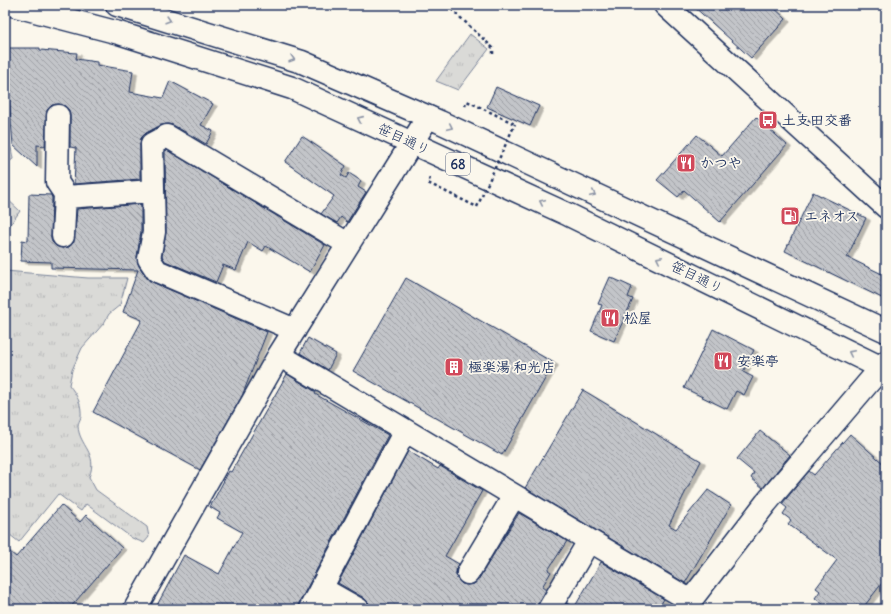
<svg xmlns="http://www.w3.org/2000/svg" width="891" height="614" viewBox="0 0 891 614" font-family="Delius,'Klee One',sans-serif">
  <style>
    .grass { fill: url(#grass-tufts); stroke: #7a849a }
    .building { fill: url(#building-back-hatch); stroke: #1b2f5e; filter: url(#shadow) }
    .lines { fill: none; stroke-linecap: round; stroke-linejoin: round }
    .minor-casing { stroke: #1b2f5e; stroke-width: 25 }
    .major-casing { stroke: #1b2f5e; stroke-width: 25 }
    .path { stroke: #1b2f5e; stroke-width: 2.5; stroke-dasharray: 3 3; stroke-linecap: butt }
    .minor { stroke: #fbf7ec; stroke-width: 22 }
    .major { stroke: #fbf7ec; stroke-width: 22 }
    .path-bridge { stroke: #1b2f5e; stroke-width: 2.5; stroke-dasharray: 3 3; stroke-linecap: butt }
    .oneway { stroke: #8b93a5 }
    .labels { text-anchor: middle; stroke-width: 3.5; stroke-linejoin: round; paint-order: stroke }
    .shield { fill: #fbf7ec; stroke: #5e6b89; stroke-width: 1 }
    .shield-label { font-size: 13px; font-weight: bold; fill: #1b2f5e }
    .poi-label { font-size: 14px; font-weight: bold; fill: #1b2f5e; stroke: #fbf7ec; text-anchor: start }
    .street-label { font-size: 14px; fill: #1b2f5e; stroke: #fbf7ec }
  </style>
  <defs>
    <pattern id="grass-tufts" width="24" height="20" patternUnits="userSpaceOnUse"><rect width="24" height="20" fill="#dadad7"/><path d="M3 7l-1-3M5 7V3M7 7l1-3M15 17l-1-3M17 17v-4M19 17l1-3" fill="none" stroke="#babbbb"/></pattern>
    <pattern id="building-back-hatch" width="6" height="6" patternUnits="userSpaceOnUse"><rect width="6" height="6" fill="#c3c5c9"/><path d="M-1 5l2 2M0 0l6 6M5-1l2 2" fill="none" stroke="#9ea0a6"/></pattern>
    <filter id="shadow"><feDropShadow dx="4.5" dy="2.5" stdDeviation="0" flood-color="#0004"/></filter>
  </defs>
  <rect width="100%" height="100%" fill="#fbf7ec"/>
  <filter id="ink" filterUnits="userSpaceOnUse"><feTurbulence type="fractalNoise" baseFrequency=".025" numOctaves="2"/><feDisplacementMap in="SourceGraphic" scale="8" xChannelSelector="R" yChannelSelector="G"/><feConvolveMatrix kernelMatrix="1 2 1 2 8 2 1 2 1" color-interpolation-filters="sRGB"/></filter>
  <g filter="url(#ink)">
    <path class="grass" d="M 470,34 L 489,49 L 458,90 L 436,81 Z
      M 5,115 C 6,131 11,143 13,159 L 6,164 L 5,168 Z
      M 5,197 L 20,211 L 5,232 Z
      M 5,271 L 88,278 L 127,278 L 120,305 L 109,314 L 104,323 L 82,348 L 72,370 L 69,385 C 77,395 82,404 81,417 C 80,420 78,423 78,426 C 79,446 99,453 89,477 L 96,490 L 147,527 L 149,537 L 144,543 L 132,538 L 86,504 L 81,511 L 58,494 L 19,542 L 5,531 Z"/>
    <path class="building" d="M 692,5 L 771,5 L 786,19 L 751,58 Z
      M 5,48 L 40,48 L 40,50 L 77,53 L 76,59 L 97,62 L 97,65 L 133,71 L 130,92 L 163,98 L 170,81 L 213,104 L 201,125 L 213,131 L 206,144 L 173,125 L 168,124 L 161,125 L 146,133 L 141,138 L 140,144 L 140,179 L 74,184 L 76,148 L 70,147 L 70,116 L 69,110 L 65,106 L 59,104 L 52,105 L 47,110 L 45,146 L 37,145 L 37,167 L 13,145 Z
      M 496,87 L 539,106 L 530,126 L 487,107 Z
      M 756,117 L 787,145 L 720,222 L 684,190 L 678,197 L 657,180 L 697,135 L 722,156 Z
      M 302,136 L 346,166 L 341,175 L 346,178 L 349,173 L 361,181 L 358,187 L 366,192 L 347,222 L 341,217 L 337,223 L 321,214 L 334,196 L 285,162 Z
      M 167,150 L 325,245 L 310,272 L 266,246 L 263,251 L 248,242 L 236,270 L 223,265 L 216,282 L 165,261 L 162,256 L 166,232 L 165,151 Z
      M 813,192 L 866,218 L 847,257 L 886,276 L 886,300 L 785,251 Z
      M 29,194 L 51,195 L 52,198 L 51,236 L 52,242 L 56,246 L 62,248 L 69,247 L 74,242 L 77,209 L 141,204 L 141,231 L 137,257 L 139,266 L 147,278 L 152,282 L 267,332 L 242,396 L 200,470 L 93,412 L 142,320 L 123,312 L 138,270 L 51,268 L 51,262 L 21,261 L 22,240 L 28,241 Z
      M 610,277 L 632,287 L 628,297 L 633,299 L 614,341 L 591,331 L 602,305 L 598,304 Z
      M 406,278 L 554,363 L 502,455 L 353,371 Z
      M 713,329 L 754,350 L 743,372 L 753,377 L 744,395 L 736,391 L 727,409 L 684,388 Z
      M 308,338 L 336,354 L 328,370 L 300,353 Z
      M 287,374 L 316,392 L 315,394 L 388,435 L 299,603 L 298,609 L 155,609 L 184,555 L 219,574 L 242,532 L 217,518 L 220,513 L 210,507 L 229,471 L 231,472 Z
      M 583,390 L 701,461 L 669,525 L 676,529 L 708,490 L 731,505 L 685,583 L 525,488 Z
      M 760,431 L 790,455 L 763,488 L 751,478 L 754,473 L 737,459 Z
      M 850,434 L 886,466 L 886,578 L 862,609 L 829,609 L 815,598 L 820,591 L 816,588 L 837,560 L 788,524 L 791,520 L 783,514 L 787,508 L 782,504 L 809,471 L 814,475 Z
      M 408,451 L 438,469 L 440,466 L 482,491 L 445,556 L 459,564 L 456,573 L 457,579 L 462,584 L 467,585 L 474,584 L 478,580 L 519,513 L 567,541 L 548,570 L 551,572 L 542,587 L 546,590 L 537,609 L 370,609 L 369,603 L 364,598 L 338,583 Z
      M 61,505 L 80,522 L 86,515 L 122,548 L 69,609 L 5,609 L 5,548 L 16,557 Z
      M 601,562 L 664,599 L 658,609 L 564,609 L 567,603 L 574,608 Z"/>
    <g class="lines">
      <defs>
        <path id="minor" d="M 665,5 L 886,207
          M 58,116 L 57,182 L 65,194 L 63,236
          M 65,197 L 153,191
          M 295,330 L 157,271 L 149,259 L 154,232 L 152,144 L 167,136 L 348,244
          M 279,355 L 691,601
          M 468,573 L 514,496
          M 321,588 L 358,609
          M 135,609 L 279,355 L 428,117
          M 310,609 L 405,431
          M 549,609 L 589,541
          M 684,609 L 766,503 L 886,362"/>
        <path id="major" d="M 12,5 L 119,33 L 292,88 L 569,215 L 886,370
          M 117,5 L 302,62 L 440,122 L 886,331"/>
      </defs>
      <use href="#minor" class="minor-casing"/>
      <use href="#major" class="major-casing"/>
      <path class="path" d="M 447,5 L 493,48 L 493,57
        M 465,106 L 467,101 L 515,124
        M 430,178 L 428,183 L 477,207"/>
      <use href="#minor" class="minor"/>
      <use href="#major" class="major"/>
      <path class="path-bridge" d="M 477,207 L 515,124"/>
    </g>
    <defs><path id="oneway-chevron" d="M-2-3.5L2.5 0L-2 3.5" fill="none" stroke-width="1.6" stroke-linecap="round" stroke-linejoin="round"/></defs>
    <g class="oneway">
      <use href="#oneway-chevron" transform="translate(168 20) rotate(17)"/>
      <use href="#oneway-chevron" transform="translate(292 59) rotate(17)"/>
      <use href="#oneway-chevron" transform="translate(360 119) rotate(-156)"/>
      <use href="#oneway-chevron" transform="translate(450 127) rotate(25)"/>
      <use href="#oneway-chevron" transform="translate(593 194) rotate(25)"/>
      <use href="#oneway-chevron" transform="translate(542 202) rotate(-155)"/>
      <use href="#oneway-chevron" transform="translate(659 259) rotate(-154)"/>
      <use href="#oneway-chevron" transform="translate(851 353) rotate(-154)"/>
    </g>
  </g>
  <defs>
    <symbol id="bus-square" viewBox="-11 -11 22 22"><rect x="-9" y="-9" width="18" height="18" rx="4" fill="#d1495b" stroke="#fbf7ec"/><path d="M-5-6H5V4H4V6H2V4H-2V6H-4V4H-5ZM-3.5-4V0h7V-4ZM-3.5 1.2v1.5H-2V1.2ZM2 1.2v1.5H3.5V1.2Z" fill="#fff"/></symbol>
    <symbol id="restaurant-square" viewBox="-11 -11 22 22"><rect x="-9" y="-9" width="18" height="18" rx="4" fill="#d1495b" stroke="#fbf7ec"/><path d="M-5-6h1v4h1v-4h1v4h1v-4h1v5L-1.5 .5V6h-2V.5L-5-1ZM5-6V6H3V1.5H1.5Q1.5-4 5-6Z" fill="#fff"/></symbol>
    <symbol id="fuel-square" viewBox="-11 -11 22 22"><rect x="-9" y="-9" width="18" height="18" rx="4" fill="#d1495b" stroke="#fbf7ec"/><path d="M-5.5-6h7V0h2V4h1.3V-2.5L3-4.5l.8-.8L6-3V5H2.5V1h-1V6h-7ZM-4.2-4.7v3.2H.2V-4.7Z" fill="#fff"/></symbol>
    <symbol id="building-square" viewBox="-11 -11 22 22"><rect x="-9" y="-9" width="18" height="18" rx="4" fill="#d1495b" stroke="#fbf7ec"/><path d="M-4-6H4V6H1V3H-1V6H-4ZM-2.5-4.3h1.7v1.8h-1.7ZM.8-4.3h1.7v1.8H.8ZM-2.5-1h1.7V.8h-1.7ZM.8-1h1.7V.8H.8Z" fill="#fff"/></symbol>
  </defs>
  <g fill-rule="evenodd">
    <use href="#bus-square" x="757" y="109" width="22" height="22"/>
    <use href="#restaurant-square" x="675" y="152" width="22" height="22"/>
    <use href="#fuel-square" x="779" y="205" width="22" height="22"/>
    <use href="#restaurant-square" x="599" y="307" width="22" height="22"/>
    <use href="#restaurant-square" x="712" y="350" width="22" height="22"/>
    <use href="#building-square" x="443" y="356" width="22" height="22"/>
  </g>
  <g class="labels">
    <rect class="shield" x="446" y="153" width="24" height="22" rx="3"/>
    <g class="shield-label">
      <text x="458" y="169">68</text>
    </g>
    <g class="poi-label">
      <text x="782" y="125">土支田交番</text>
      <text x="700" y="168">かつや</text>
      <text x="804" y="221">エネオス</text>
      <text x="624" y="323">松屋</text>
      <text x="737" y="366">安楽亭</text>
      <text x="468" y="372">極楽湯 和光店</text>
    </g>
    <g class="street-label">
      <text transform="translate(404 139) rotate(25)" y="5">笹目通り</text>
      <text transform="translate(697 277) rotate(26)" y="5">笹目通り</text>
    </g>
  </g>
  <rect width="891" height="614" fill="none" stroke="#fbf7ec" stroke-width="20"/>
  <rect x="10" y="10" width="871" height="594" fill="none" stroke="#1b2f5e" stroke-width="1.5" filter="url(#ink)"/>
</svg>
